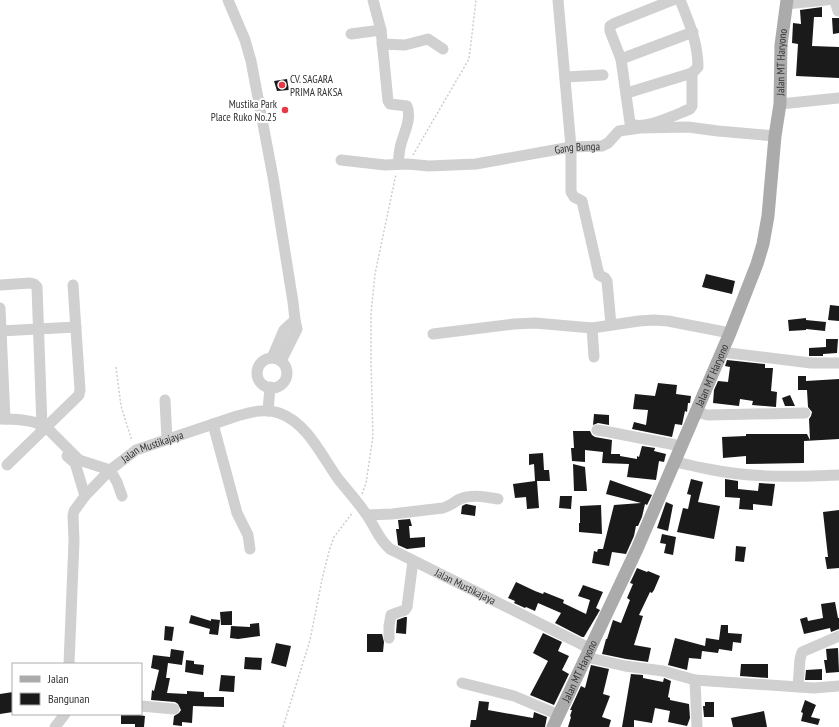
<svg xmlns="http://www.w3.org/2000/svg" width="839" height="727" font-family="'PT Sans Narrow',sans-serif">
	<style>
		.building { fill: #1a1a1a }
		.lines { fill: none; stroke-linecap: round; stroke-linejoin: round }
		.path { stroke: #cdcdcd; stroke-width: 1.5; stroke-dasharray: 2 2; stroke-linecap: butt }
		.minor { stroke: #d0d0d0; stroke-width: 11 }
		.major { stroke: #ababab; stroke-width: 13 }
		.poi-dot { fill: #e63946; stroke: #fff; stroke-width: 1.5 }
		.labels { text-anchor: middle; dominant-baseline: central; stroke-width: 4; stroke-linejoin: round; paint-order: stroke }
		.street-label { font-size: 11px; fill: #333; stroke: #fff }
		.poi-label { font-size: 11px; fill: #333; stroke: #fff; text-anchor: start }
	</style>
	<rect width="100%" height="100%" fill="#fff"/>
	<path class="building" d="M822 7V17H814L812 46 839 47V78L796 76 798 44 792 43 793 23 801 24 800 10Z
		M832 18H839V33L833 34Z
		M287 79 289 90 277 91 274 81Z
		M706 274 735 281 732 294 702 287Z
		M830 305 839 306V321L828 320Z
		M806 318V320L826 322 825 331 806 329V330L789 331 788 320Z
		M826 339H838L837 353 823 354V356H809V348L826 347Z
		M727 360 765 364V368H773L771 391 777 392 776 407 752 405 753 401 740 399 739 406 713 403 714 390 718 381 728 382 730 367 725 366Z
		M798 376H806V381L839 379V439L804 441V463L746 464V456L723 458 722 437 746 436V434H807L810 440 809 419 811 416 812 412 808 407 807 390H798Z
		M658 383 677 385 676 394 691 396 690 403H688L687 412 685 411 682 425 675 424 672 437 632 429 634 422 646 425 648 410 633 409 635 394 655 396Z
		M790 395 795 406H785L782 398Z
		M594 414 609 415V425L598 423 593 425Z
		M573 431H590L592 435 595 437 612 440 611 454H620V456L637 459V456L639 457 642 446 655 448 654 451 666 454 664 462 659 461 656 480 627 477 629 464 602 463 603 452 585 450V462L572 461 571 448H574Z
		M543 453 544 470H549L550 481H537L539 508 527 509 526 497 515 498 513 484 535 481 534 464 529 465V454Z
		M573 464 585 467 587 491H574Z
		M691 479 703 482 698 502 720 506 714 539 677 532 683 508 688 509 691 495 687 494Z
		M725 479 738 481V489L758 491 759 483 775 484 772 506 753 504V510L739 509 740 498 725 497Z
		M610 480 652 495 647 505 645 504 642 517 638 526H636L634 536 626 554 612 552 609 566 592 563 594 551 597 552 598 549H603L614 505 641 503 606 494Z
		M560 496H572L571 509 559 508Z
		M666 502 673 505 668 531 657 528Z
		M466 504 476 506 475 516 461 514 462 506Z
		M601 505 602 534 579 532V523H580V506Z
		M839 510V568L827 569 825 557H828L823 512Z
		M410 519 412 526H409L410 538 425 537V547L407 549 398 545 396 529H399L398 520Z
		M662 534 676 537 673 555 664 553 666 544 660 543Z
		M736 546 746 547 744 562 735 561Z
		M637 568 647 572 648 571 660 576 654 590 652 593 650 592 639 615 643 616 634 645 651 648 648 662 626 659 602 654 606 639H607L613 620 621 623 630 600 627 598 633 584 630 583Z
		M516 582 535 591 543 594 544 592 564 600 563 603 586 614 590 600 578 596 583 585 603 592 596 608 600 610 584 637H582L555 623 561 613 538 603 535 611 526 607 525 608 514 603 515 601 508 598Z
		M835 602 838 618H839V629L831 632 830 628 804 634 800 619 807 617 808 621 823 618 821 604Z
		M232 611V625H221L220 612Z
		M191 615 211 621V619L220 620 218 635 209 634 210 629 189 623Z
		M405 617H407L406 634 396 633 397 620Z
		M259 623 260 636 238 639 230 638 231 626 250 627V624Z
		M721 625H728V633L742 634 741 643 733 642 732 651 719 649 718 653 702 651 701 659 689 658 687 670 668 665 675 638 705 646 706 638 719 640Z
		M165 626 174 627 172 641 164 640Z
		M543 633 562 642 558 651 569 656 562 670 569 674 554 705 530 695 548 661 533 653Z
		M367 634H382L384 642 383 652H367Z
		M276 643 291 646 286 667 271 663Z
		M838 648 839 672 826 673 824 660H827L826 649Z
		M171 649 184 651 182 665 168 663 166 678H170L167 693 187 694V691L204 692V697H224V707L193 706 192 723 182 722V726L173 725 174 716 179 713 181 710 178 704 175 702 151 700 152 690 154 691 159 670 151 668 153 655 170 657Z
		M245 657 262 658 261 670 244 669Z
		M186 660 194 661V664L204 665 203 675 185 672Z
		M741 664H768V678L740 676Z
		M591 665 609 669 603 694 610 696 602 717 611 720 609 727H568L571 717 570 716 572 710H570L581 686 585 688Z
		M822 669V680H805L806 670Z
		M631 674 643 675V678L663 682 664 678 671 681 668 697 670 698V700L689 704 690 718 687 726 668 722 670 711 655 708 652 723 634 720V727H622Z
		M221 675 235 676 234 692 219 691Z
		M13 692V712L0 714V694Z
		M805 700 816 705 811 717 820 719 818 725 801 721 803 713 801 712Z
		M479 701 489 702 488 710 533 718 534 712 547 717 545 727H470L471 720H476Z
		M705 702H714V717H704L703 706H705Z
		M764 711 767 727H733L731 718Z
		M121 714H134L145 716 144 727H135V724H121Z"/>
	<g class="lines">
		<path class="path" d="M413 155 469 59 476 0
			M116 367 121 406 132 441
			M362 494 366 483 373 436 371 365V314L375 274 396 174
			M283 727 310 640 323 575 330 548 334 537 353 512"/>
		<g class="minor">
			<path d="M228 0 245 40 251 61 273 177 293 302 295 320 297 329 281 361"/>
			<path d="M373 0 381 30 388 101 390 104 407 106C412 118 404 133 401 144 399 151 399 157 398 164"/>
			<path d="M558 0 571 147V192L574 197 582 201 599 275 605 278 607 281 611 325"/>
			<path d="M673 0 615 23 610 26V31L621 59 630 123C642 132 677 114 690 109L692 106V73"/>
			<path d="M832 0 835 1 838 11"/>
			<path d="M786 4 826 0"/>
			<path d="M351 34 381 30"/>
			<path d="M382 44 405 45 428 39 443 49"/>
			<path d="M621 59 693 32"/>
			<path d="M565 77 603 75"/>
			<path d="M627 93 692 73 698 67C698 43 689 22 680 0"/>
			<path d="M780 104 839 98"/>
			<path id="s1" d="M341 160 385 165 408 164 429 166 476 164 571 147 602 146 608 143 619 131 640 128 688 127 718 131 775 136"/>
			<path d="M0 285 30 283 34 284 37 287 42 427"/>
			<path d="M0 308 5 419"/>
			<path d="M592 328 594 357"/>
			<path d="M0 331 76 327"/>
			<path d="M433 334 514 324 535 323 592 328 639 321 654 320 668 321 730 333"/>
			<path d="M721 352 811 363H839"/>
			<path d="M272 358 284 330 295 320"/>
			<circle cx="272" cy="373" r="15"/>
			<path d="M165 400 167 439"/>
			<path d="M268 411 270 387"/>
			<path d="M695 412 708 415 805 413"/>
			<path d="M0 419C11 419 26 419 36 423 42 425 45 429 50 431L79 460 110 470 117 482 122 496"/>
			<path d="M213 424 237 513 248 535 250 549"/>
			<path d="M597 430 609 432 681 446"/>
			<path d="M67 456 75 463 85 496"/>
			<path d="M675 462C686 464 697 467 708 469 751 478 796 477 839 475"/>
			<path d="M7 465 79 395 80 390 73 285"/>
			<path d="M367 515 392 514 443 508C450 506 454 502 460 499 472 494 485 497 498 499"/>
			<path d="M389 638V626L391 615 405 610 407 607 413 561"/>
			<path d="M586 657 625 666 663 671 695 680 814 688 839 686"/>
			<path id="s2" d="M69 664 74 541 73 516 74 511 85 496 110 470 136 450 237 416C251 412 266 408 279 413 308 423 322 457 339 480 348 491 358 502 366 514 375 526 378 539 390 549L591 649"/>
			<path d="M695 680 697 727"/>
			<path d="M462 683 514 696 559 715"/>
			<path d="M798 687 800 659 802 652 839 636"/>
			<path d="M141 706 174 709"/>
			<path d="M55 727 65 714"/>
		</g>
		<path class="major" id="s3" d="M553 727 637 549 730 333 757 264 763 244 768 216 775 136 780 104 781 45 787 0"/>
	</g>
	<g class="poi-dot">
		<circle cx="282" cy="85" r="4"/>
		<circle cx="285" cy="110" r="4"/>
	</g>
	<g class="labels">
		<g class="street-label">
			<text stroke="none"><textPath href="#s3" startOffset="710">Jalan MT Haryono</textPath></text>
			<text stroke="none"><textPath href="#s1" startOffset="238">Gang Bunga</textPath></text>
			<text stroke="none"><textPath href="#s3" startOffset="386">Jalan MT Haryono</textPath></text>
			<text stroke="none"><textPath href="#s2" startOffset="257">Jalan Mustikajaya</textPath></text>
			<text stroke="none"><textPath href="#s2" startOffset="652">Jalan Mustikajaya</textPath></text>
			<text stroke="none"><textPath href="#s3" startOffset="62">Jalan MT Haryono</textPath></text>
		</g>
		<g class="poi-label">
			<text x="290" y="79">CV. SAGARA<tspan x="290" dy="13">PRIMA RAKSA</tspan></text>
			<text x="277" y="104" text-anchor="end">Mustika Park<tspan x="277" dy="13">Place Ruko No.25</tspan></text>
		</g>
	</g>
	<rect x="12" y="663" width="130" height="52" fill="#ffffff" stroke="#adadad"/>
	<rect x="20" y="676" width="20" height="6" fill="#ababab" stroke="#adadad"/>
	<text x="48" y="683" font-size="12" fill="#333333">Jalan</text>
	<rect x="20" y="693" width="20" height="12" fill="#1a1a1a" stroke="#adadad"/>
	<text x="48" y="703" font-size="12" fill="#333333">Bangunan</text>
</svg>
